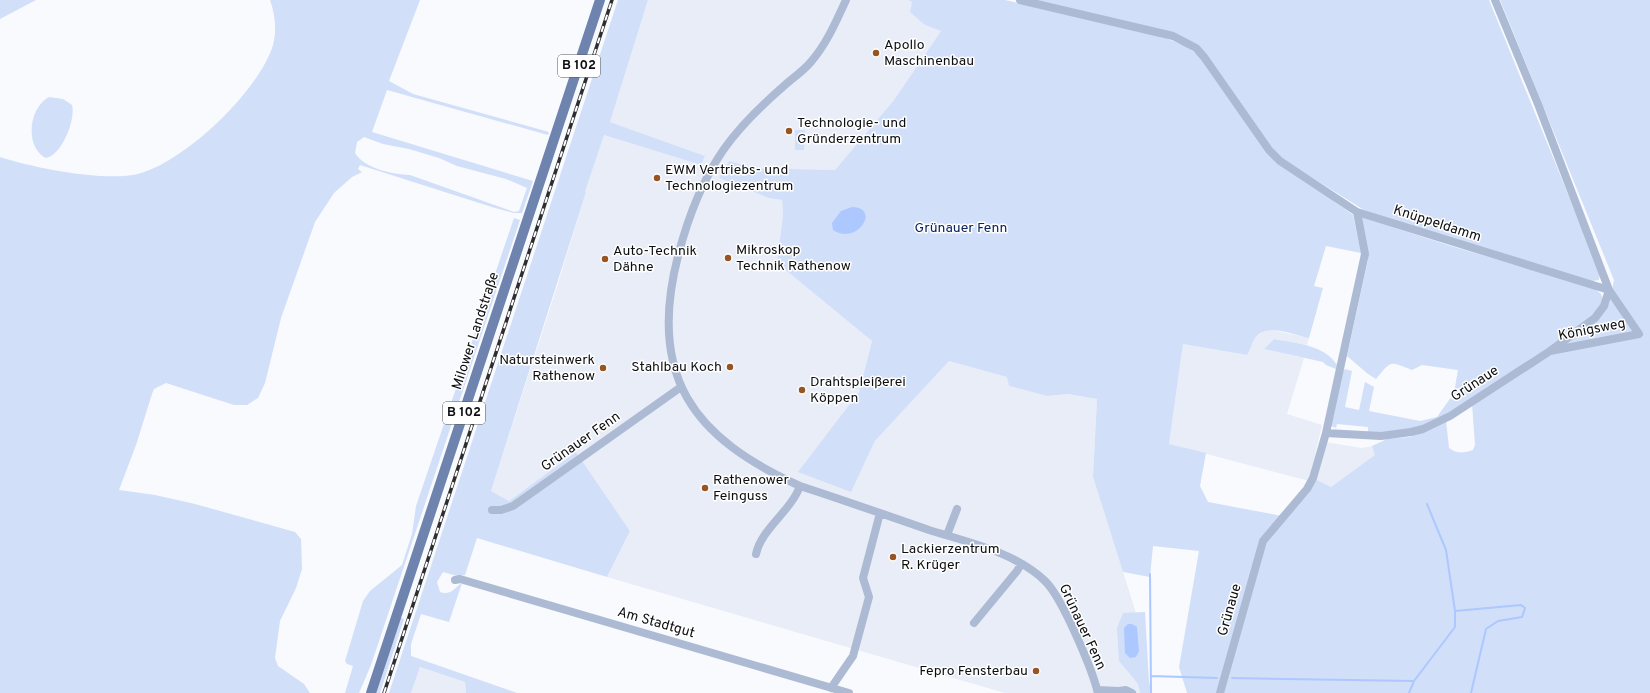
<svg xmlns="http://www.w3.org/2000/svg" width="1650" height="693" font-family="Overpass,sans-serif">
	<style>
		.built { fill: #e8edf8 }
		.green { fill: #d1dff9; fill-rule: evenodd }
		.water { fill: #acc8ff }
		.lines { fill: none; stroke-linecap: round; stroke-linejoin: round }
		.stream { stroke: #acc8ff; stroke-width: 2 }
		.minor { stroke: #adbad3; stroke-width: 8 }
		.major { stroke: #6e84af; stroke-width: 10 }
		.rail-casing { stroke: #2d2e30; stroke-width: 3.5 }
		.rail { stroke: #fff; stroke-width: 2; stroke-dasharray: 6; stroke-linecap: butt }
		.poi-dot { fill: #975524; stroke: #fff; stroke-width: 1.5 }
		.labels { text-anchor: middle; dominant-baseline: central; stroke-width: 3; stroke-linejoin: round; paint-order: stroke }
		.shield { fill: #fff; stroke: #565658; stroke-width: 1 }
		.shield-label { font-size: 13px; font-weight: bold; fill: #0d0e10 }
		.poi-label { font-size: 14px; fill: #0d0e10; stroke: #fff; text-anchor: start }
		.street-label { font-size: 14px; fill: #0d0e10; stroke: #fff }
		.park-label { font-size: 14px; fill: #0a2360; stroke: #fff }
	</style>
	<rect width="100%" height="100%" fill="#f8fafe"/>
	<path class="built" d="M648 0H908L912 2 925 25 941 31 894 100 835 170 754 168 729 161 769 198 782 200 783 214 777 263 872 341 859 392 799 472 862 469 875 441 949 361 1008 377 1009 386 1047 396 1068 394 1097 399 1093 477 1136 613H1123L1119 661 1138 684 1140 693H1005L607 577 630 531 576 452 509 501 491 491 555 293 586 192 584 191 604 135 701 165 705 156 610 122Z
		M1265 330H1272L1309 338 1307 345 1274 339 1264 349 1304 358 1287 414 1322 425 1309 481 1169 444 1183 344 1247 355 1255 337Z
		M1325 442 1362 448 1372 446 1376 455 1331 487 1315 479Z
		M420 667 465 682 466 693H411Z"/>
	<path class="green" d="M0 0H36L0 19Z
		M270 0H420L389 81 413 94 549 132 548 135 387 90 372 132 533 181 522 213H514L495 208 360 165 358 169 362 172 352 177 334 193 315 222 281 318 265 383 258 398 247 405H234L166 383 154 389 152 394 136 445 119 490 155 495 195 504 295 532 301 539 302 569 296 588 280 621 275 658 278 666 304 684 310 693H0V157C33 168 105 182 138 174 185 162 259 91 273 45 277 30 275 14 270 0ZM364 137 383 144 409 149 439 158 457 166 506 179 527 188 519 211 514 212 410 175C392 174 365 169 355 153L357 142Z
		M618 0H648L610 122 705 156 701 165 604 135 585 191 586 192 491 491 509 501 576 452 630 531 607 577 477 538 465 575 457 576 443 572 437 582 440 592C451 596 454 588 462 583L449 622 421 614 411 644V656L517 693H466L465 682 420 667 411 693H389Z
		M908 0H1005L1151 34C1172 40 1189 45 1204 61L1267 153 1353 215 1361 253 1326 246 1314 286 1323 288 1309 338C1294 335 1266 322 1255 338 1252 343 1250 350 1247 355L1183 344 1169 444 1206 453 1200 486 1208 502 1282 516 1262 539 1217 693H1187L1179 667 1199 551 1153 546 1150 577 1123 572 1093 477 1097 399 1068 394 1047 396 1009 386 1007 377 949 361 875 441 851 492 798 472 859 392 872 341 777 263 783 214 782 200 769 198 719 178 729 161 754 168 835 170 894 100 941 31 925 25 910 12 912 2Z
		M1034 0H1489L1600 273 1599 280 1592 281 1455 241 1364 210 1281 158 1275 152 1196 45Z
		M1500 0H1650V693H1223L1265 541 1308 494 1315 479 1331 487 1375 455 1372 446 1387 439 1410 437 1446 421 1449 448C1457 454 1464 453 1473 450L1475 445 1472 404 1609 304 1614 280Z
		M49 97 63 99 72 105C76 119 62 155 46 158 24 147 29 107 49 97Z
		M795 130H805L804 150H795Z
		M1361 217 1451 246 1594 288 1601 294 1603 300 1593 317 1548 349 1435 421 1411 430 1383 433 1368 432V427L1337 424 1336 428 1331 426 1343 371 1345 369 1352 371 1345 407 1359 410 1365 382 1374 387 1369 411 1420 421 1437 417 1454 393 1458 370 1422 365 1412 370C1389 361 1392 360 1376 379L1368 374 1347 356 1368 260Z
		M514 218 520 220 371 665 359 693H345L353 666 347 664 345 661 363 601 370 591 402 565 412 534 416 506Z
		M1274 339C1295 343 1325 345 1337 365L1336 369 1326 365 1323 362 1264 349Z
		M1145 612 1149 682 1152 693H1140L1138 684 1119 661 1117 628 1123 613Z
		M400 617 404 619 380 693H376Z"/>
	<path class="water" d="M852 207C881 207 858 246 833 230L832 223 841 211Z
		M1128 624H1132L1137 627 1139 651 1136 657 1130 658 1125 653 1124 628Z"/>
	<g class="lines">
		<path class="stream" d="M1150 574 1151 693
			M1455 611 1521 605 1525 608 1522 617 1498 621 1486 629 1471 693
			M1151 676 1217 678
			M1232 678 1414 681 1455 627V611L1446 550 1427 504
			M1409 693 1414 681"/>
		<path class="minor" d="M846 0C836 22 826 45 810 63 803 71 793 78 785 85 763 104 741 125 724 149 701 182 688 217 678 256 647 376 693 438 800 486 843 500 886 515 929 530 967 542 1015 552 1045 581 1062 597 1092 669 1098 693
			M1020 0 1173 36 1196 48 1204 57 1269 150 1280 161 1357 212 1609 290
			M1495 0 1538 104 1609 290 1639 334 1550 351
			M1326 433 1381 436 1411 432 1423 429 1450 416 1550 351 1595 318 1604 306 1609 290
			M492 510H501L513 506 681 387
			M947 535 957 509
			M756 554C761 529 791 511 800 486
			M455 580 460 579 849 693
			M974 623 1017 571 1021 564
			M831 688 853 656 869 597 863 578 880 513
			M1097 690 1119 691 1126 690 1132 693
			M1220 693 1263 541 1307 489 1313 478 1326 433 1365 254 1357 212"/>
		<path class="major" d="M371 693 600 0"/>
		<g class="rail-casing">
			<path id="rail" d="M384 693 612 0"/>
		</g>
		<use href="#rail" class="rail"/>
	</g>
	<g class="poi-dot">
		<circle cx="876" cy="53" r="4"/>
		<circle cx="789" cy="131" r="4"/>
		<circle cx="657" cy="178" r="4"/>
		<circle cx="728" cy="258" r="4"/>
		<circle cx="605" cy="259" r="4"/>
		<circle cx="730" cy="367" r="4"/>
		<circle cx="603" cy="368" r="4"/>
		<circle cx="802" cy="390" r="4"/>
		<circle cx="705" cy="488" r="4"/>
		<circle cx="893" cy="557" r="4"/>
		<circle cx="1036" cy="671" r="4"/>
	</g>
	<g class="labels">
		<g class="shield">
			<rect x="558" y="55" width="42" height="22" rx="3"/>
			<rect x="443" y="402" width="42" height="22" rx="3"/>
		</g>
		<g class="shield-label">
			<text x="579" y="66">B 102</text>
			<text x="464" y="413">B 102</text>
		</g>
		<g class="poi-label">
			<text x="884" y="45">Apollo<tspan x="884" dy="16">Maschinenbau</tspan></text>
			<text x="797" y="123">Technologie- und<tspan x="797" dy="16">Gründerzentrum</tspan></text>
			<text x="665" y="170">EWM Vertriebs- und<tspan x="665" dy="16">Technologiezentrum</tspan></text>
			<text x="736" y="250">Mikroskop<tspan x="736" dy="16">Technik Rathenow</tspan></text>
			<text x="613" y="251">Auto-Technik<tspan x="613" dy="16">Dähne</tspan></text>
			<text x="595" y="360" text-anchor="end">Natursteinwerk<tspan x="595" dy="16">Rathenow</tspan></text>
			<text x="722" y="367" text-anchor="end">Stahlbau Koch</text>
			<text x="810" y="382">Drahtspleißerei<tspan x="810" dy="16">Köppen</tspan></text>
			<text x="713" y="480">Rathenower<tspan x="713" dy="16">Feinguss</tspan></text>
			<text x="901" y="549">Lackierzentrum<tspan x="901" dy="16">R. Krüger</tspan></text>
			<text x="1028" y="671" text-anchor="end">Fepro Fensterbau</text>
		</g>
		<g class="street-label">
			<text transform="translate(1437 224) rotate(18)">Knüppeldamm</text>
			<text transform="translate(1592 330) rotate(-11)">Königsweg</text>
			<text transform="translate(476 331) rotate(-72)">Milower Landstraße</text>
			<text transform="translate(1475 384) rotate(-33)">Grünaue</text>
			<text transform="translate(581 442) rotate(-35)">Grünauer Fenn</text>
			<text transform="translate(1230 610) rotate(-74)">Grünaue</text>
			<text transform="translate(656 623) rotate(16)">Am Stadtgut</text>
			<text transform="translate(1082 627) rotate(65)">Grünauer Fenn</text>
		</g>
		<g class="park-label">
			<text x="961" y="228">Grünauer Fenn</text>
		</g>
	</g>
</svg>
